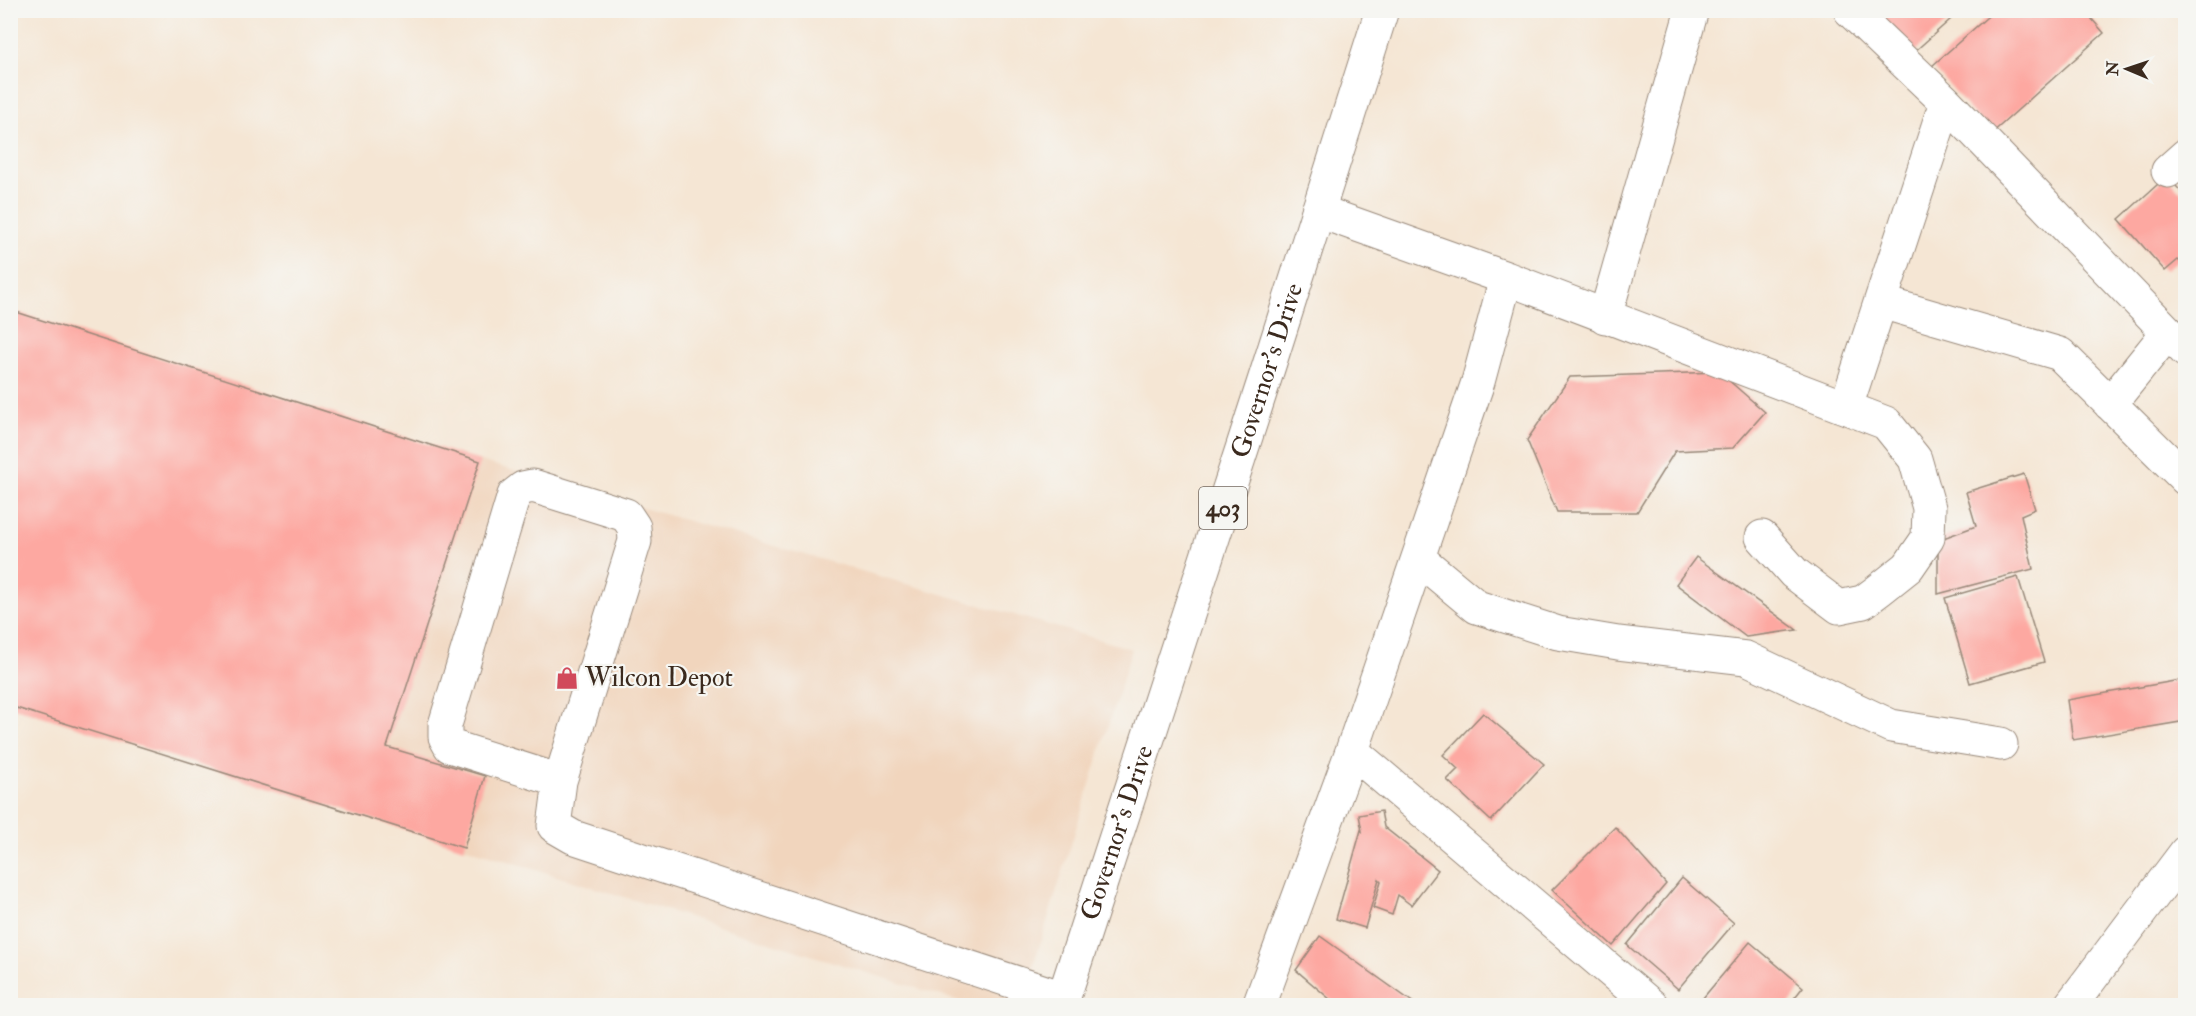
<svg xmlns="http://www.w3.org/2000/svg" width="2196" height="1016" font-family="'IM FELL Double Pica',serif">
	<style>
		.built { fill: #f1d5bd }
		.building { fill: #fda8a1 }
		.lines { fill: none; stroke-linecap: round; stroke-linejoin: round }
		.minor-casing { stroke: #988879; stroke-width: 35 }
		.major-casing { stroke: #988879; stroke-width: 35 }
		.minor { stroke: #fff; stroke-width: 33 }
		.major { stroke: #fff; stroke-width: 33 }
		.labels { text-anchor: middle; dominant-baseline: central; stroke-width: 4.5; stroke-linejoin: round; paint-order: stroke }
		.shield { fill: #f6f6f2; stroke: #73675e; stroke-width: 1.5 }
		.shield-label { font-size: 24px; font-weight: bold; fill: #3b2a1e }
		.street-label { font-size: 26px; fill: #3b2a1e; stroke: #f6f6f2 }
		.poi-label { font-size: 26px; fill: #3b2a1e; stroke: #f6f6f2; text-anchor: start }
	</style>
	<rect width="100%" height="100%" fill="#f6f6f2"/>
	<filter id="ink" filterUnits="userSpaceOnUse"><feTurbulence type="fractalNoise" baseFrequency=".0167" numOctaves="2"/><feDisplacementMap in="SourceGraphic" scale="12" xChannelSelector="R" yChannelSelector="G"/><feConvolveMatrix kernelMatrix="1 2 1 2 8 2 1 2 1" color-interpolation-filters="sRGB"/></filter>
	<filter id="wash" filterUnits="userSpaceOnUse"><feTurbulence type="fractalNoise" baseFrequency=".008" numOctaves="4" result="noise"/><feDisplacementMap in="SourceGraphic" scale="24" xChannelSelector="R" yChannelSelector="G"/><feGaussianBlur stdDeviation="1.35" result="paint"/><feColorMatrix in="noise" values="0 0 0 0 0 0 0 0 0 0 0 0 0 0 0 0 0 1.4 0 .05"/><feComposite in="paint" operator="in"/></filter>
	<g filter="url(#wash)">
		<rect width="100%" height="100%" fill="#f5e6d4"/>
		<path class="built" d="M11 310 480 461 1132 649 1021 1005H971L11 706Z"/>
		<g id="blocks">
			<path class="building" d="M1875 10H1961L1913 53Z
				M1995 10H2084L2104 33 1991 134 1932 66Z
				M2167 176 2186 197V267L2178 260 2165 271 2119 219Z
				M10 310 480 461 387 747 485 776 464 848 10 706Z
				M1719 372 1765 412 1733 448 1675 451 1637 512H1557L1527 440 1570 377Z
				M2024 474 2035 509 2021 515 2033 569 1938 594V540L1976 526 1966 492Z
				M1696 557 1797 630 1746 637 1676 584Z
				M2018 577 2044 662 1970 683 1945 598Z
				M2186 679V721L2073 740 2067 700Z
				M1483 713 1544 764 1491 821 1447 780 1458 769 1443 755Z
				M1381 811 1384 827 1438 870 1411 905 1398 895 1392 915 1373 908 1381 881 1379 879 1365 928 1336 919 1361 830 1362 831 1359 815Z
				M1615 827 1666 884 1613 946 1552 890Z
				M1682 878 1734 923 1678 989 1627 945Z
				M1320 936 1418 1006H1338L1296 970Z
				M1750 942 1803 987 1788 1006H1712L1703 998Z"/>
		</g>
	</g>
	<g filter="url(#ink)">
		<use href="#blocks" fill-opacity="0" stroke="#988879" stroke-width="1.5"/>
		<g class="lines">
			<g class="minor-casing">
				<path id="minor" d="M1850 10 1946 102
					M2168 171 2186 155
					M1318 211 1506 278 1886 423 1915 459 1929 508 1928 538 1908 567 1879 590 1863 602 1839 607 1794 573 1762 537
					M1881 302 2060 354 2186 479
					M1605 317 1692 10
					M2110 404 2168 332
					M1846 407 1946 102 2186 351
					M1418 558 1477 607 1558 633 1618 643 1746 658 1891 726 2001 744
					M1352 751 1652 1006
					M560 781 450 746 445 737V725L514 495 523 488 533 486 626 515 634 527 635 541 560 781 554 826 573 837 1063 998
					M1259 1006 1352 751 1478 382 1506 278
					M2070 1006 2186 852"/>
			</g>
			<g class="major-casing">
				<g id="major">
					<path id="s1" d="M1061 1006 1265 378 1382 10"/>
				</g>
			</g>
			<use href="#minor" class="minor"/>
			<use href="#major" class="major"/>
		</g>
	</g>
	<defs>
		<g id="shop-bare" transform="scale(1.8)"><path d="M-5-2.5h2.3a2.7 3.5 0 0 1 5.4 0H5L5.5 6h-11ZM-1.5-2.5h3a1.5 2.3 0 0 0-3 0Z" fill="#d1495b" stroke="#f6f6f2" stroke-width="2.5" paint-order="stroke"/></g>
	</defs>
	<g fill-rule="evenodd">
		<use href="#shop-bare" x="567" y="678"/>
	</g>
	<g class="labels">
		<rect class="shield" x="1199" y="487" width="48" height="42" rx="4.5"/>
		<g class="shield-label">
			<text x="1223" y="508">403</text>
		</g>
		<g class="street-label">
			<text stroke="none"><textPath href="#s1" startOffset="668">Governor's Drive</textPath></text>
			<text stroke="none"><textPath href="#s1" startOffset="182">Governor's Drive</textPath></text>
		</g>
		<g class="poi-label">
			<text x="585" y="678">Wilcon Depot</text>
		</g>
	</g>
	<rect width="2196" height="1016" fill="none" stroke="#f6f6f2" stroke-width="36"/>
	<g transform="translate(2127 69) rotate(272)" stroke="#f6f6f2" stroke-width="4.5" paint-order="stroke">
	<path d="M0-4.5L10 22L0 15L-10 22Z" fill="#3b2a1e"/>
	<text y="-9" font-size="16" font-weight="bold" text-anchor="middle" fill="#3b2a1e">N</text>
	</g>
</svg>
